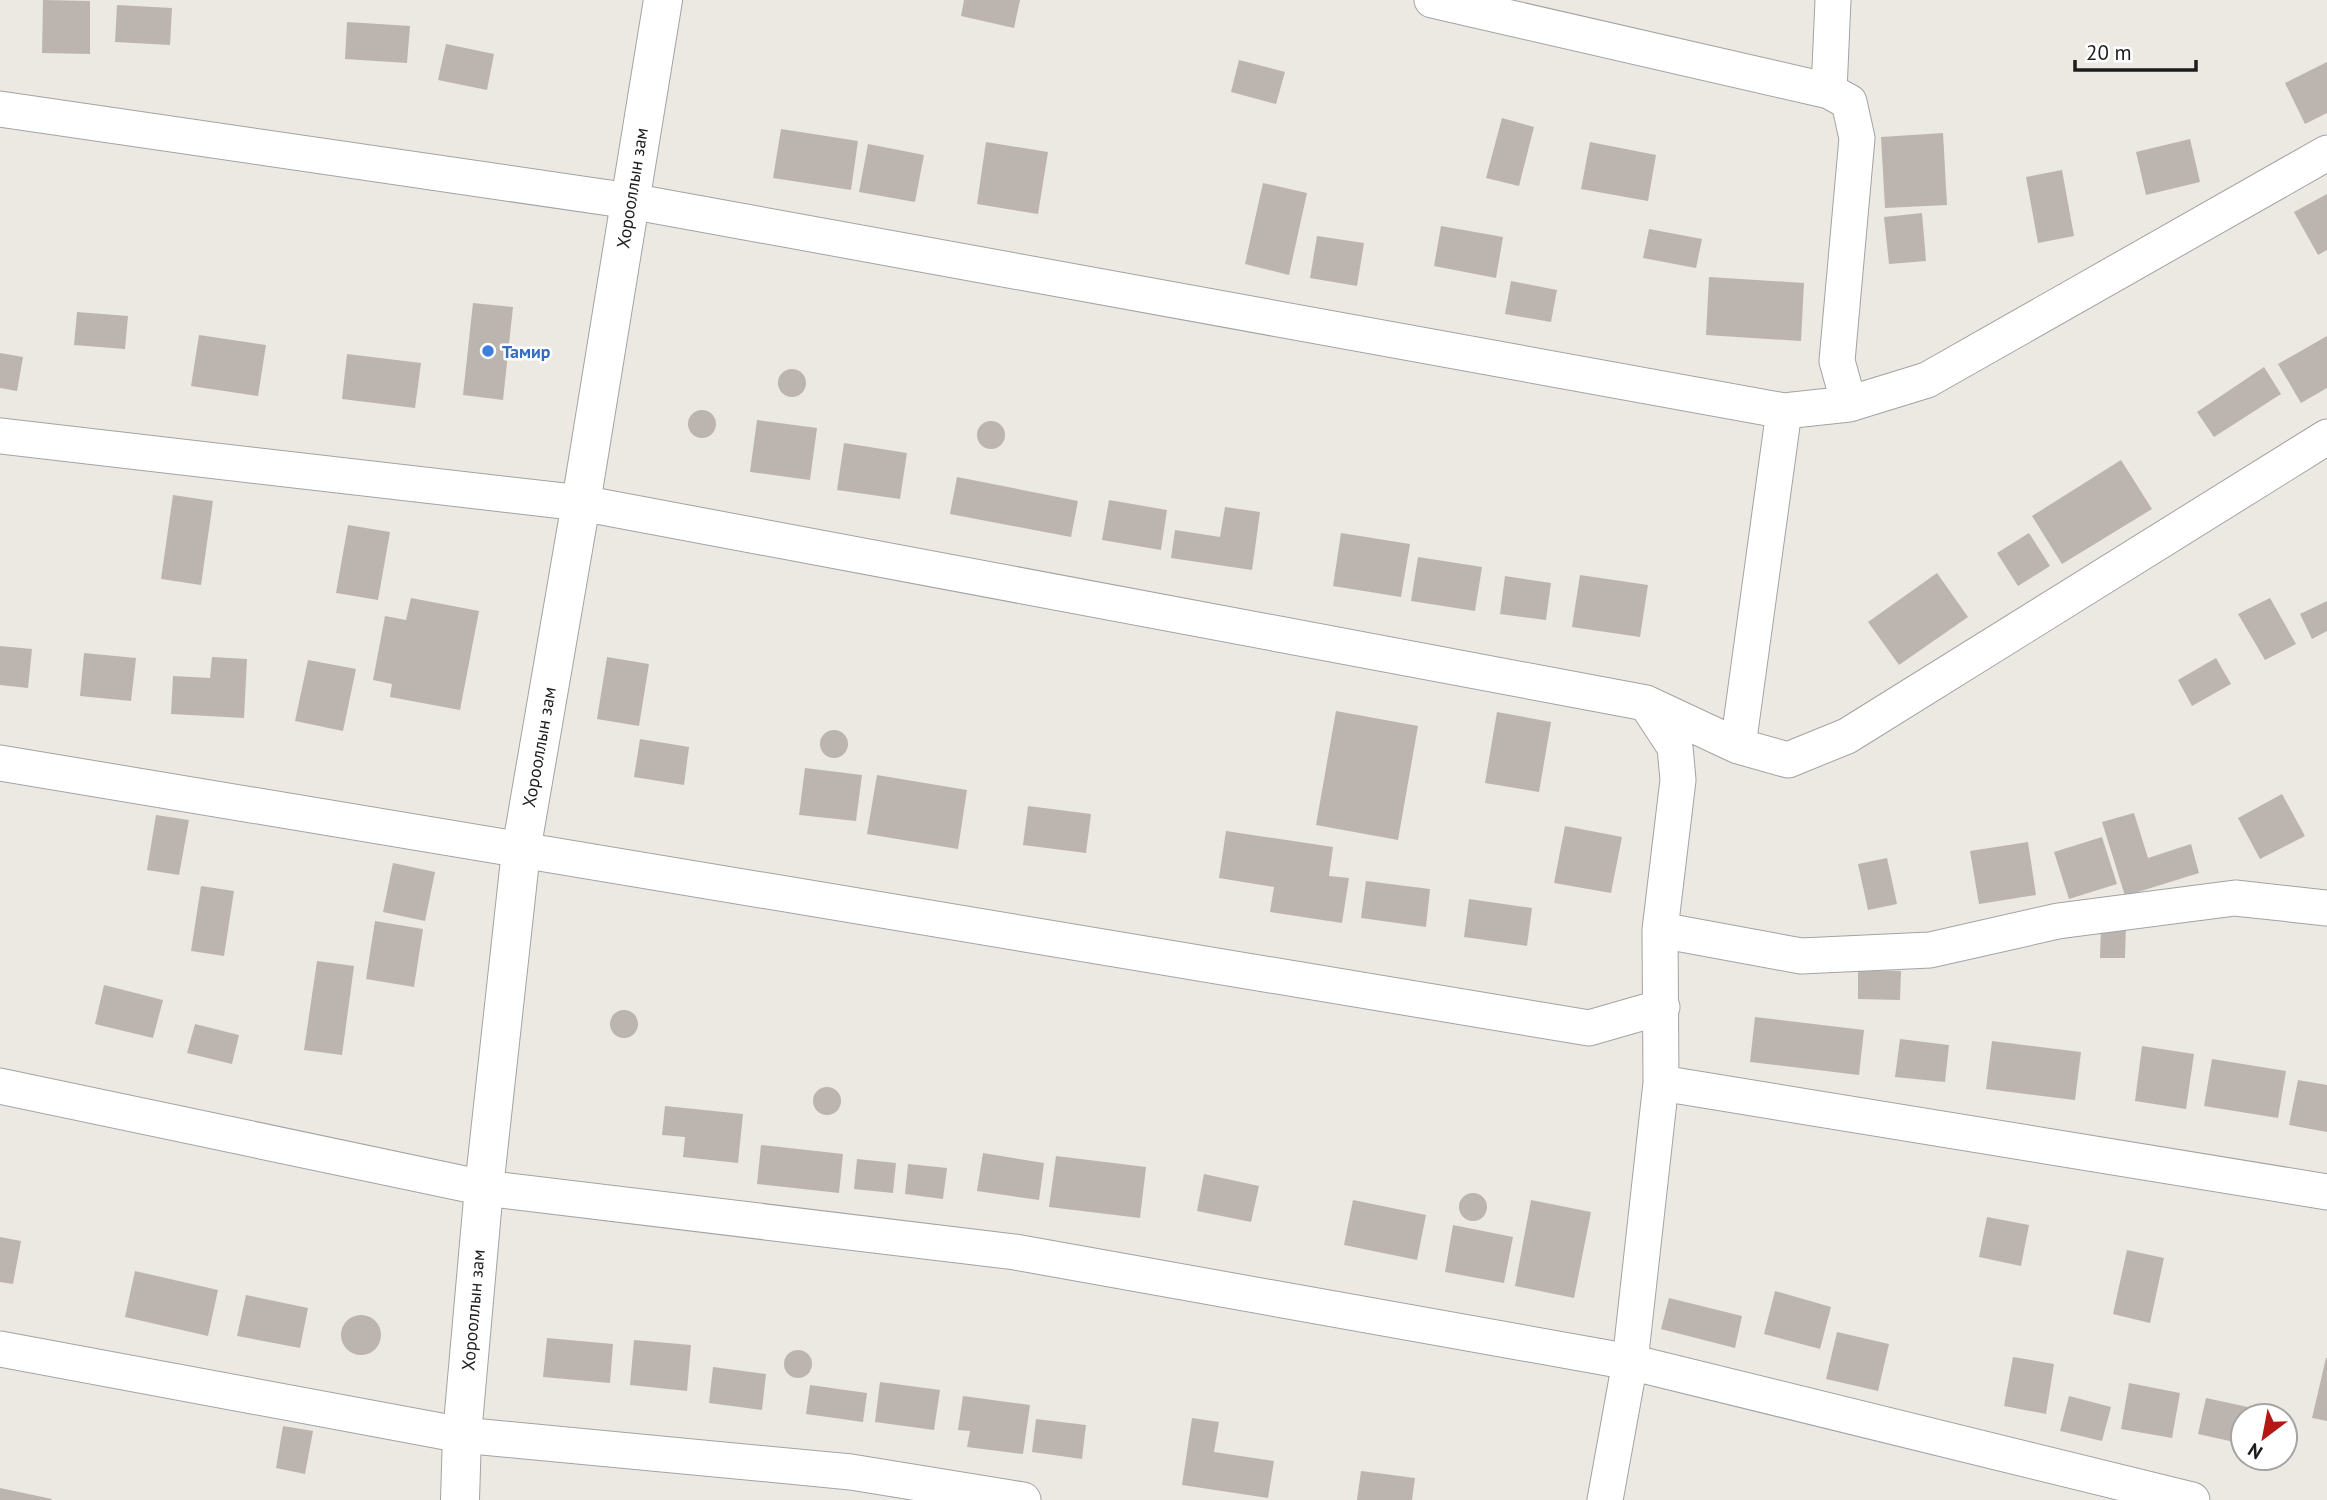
<svg xmlns="http://www.w3.org/2000/svg" width="2327" height="1500" font-family="'PT Sans',sans-serif">
	<style>
		.building { fill: #bcb5af }
		.lines { fill: none; stroke-linecap: round; stroke-linejoin: round }
		.minor-casing { stroke: #a3a3a3; stroke-width: 37 }
		.tertiary-casing { stroke: #a3a3a3; stroke-width: 40 }
		.minor { stroke: #fff; stroke-width: 35 }
		.tertiary { stroke: #fff; stroke-width: 38 }
		.shop-dot { fill: #3f7fe0; stroke: #fff; stroke-width: 2.5 }
		.labels { text-anchor: middle; dominant-baseline: central; stroke-width: 5; stroke-linejoin: round; paint-order: stroke }
		.street-label { font-size: 18px; fill: #1c1c1c; stroke: #fff }
		.shop-label { font-size: 18px; font-weight: bold; fill: #366cbe; stroke: #fff; text-anchor: start }
	</style>
	<rect width="100%" height="100%" fill="#ece9e2"/>
	<path class="building" d="M43 0 90 1V54L42 53Z
		M964 0H1020L1014 28 961 16Z
		M117 5 172 8 170 45 115 42Z
		M347 22 410 26 407 63 345 59Z
		M446 44 494 54 487 90 438 80Z
		M1239 60 1285 72 1276 104 1231 92Z
		M2327 62V113L2305 124 2285 83Z
		M1502 118 1534 127 1519 186 1486 178Z
		M781 129 858 141 851 190 773 178Z
		M1943 133 1947 205 1885 208 1881 137Z
		M2190 139 2200 182 2146 195 2136 152Z
		M986 142 1048 152 1038 214 977 204Z
		M1590 142 1656 155 1648 201 1581 189Z
		M868 144 924 155 915 202 859 192Z
		M2062 170 2074 236 2038 243 2026 177Z
		M1263 183 1307 193 1289 275 1245 264Z
		M2327 194V250L2318 255 2294 212Z
		M1922 213 1926 261 1889 264 1884 217Z
		M1441 226 1503 237 1496 278 1434 266Z
		M1649 229 1702 239 1696 268 1643 258Z
		M1317 236 1364 243 1357 286 1310 278Z
		M1709 277 1804 283 1801 341 1706 335Z
		M1511 281 1557 290 1551 322 1505 314Z
		M473 303 513 307 503 400 463 395Z
		M77 312 128 316 125 349 74 345Z
		M199 335 266 345 258 396 191 386Z
		M2327 336V388L2301 403 2278 364Z
		M0 353 23 357 17 391 0 388Z
		M347 354 421 363 415 408 342 399Z
		M2264 367 2281 394 2214 437 2197 412Z
		M778 383a14 14 0 1 1 28 0a14 14 0 1 1-28 0Z
		M688 424a14 14 0 1 1 28 0a14 14 0 1 1-28 0Z
		M757 420 817 428 810 480 750 472Z
		M977 435a14 14 0 1 1 28 0a14 14 0 1 1-28 0Z
		M844 443 907 453 900 499 837 490Z
		M2121 460 2152 509 2062 564 2032 516Z
		M957 477 1078 501 1071 537 950 514Z
		M173 495 213 501 201 585 161 579Z
		M1109 500 1167 510 1161 550 1102 540Z
		M1225 507 1260 512 1252 570 1171 558 1175 530 1220 537Z
		M348 525 390 532 378 600 336 593Z
		M1341 533 1410 544 1401 597 1333 586Z
		M2029 533 2050 566 2018 586 1997 553Z
		M1418 557 1482 567 1475 611 1411 601Z
		M1937 573 1968 617 1899 665 1868 622Z
		M1580 575 1648 585 1640 637 1572 627Z
		M1505 576 1551 583 1546 620 1500 614Z
		M411 598 479 611 460 710 390 697 392 684 373 680 385 616 406 620Z
		M2270 598 2296 644 2265 660 2238 614Z
		M2327 601V631L2312 639 2300 614Z
		M0 646 32 649 28 688 0 685Z
		M84 653 136 658 131 701 80 696Z
		M212 657 247 659 244 718 171 714 173 676 210 678Z
		M607 657 649 664 639 726 597 719Z
		M2216 658 2231 684 2192 706 2178 680Z
		M308 660 356 669 343 731 295 721Z
		M1336 711 1418 726 1398 840 1316 825Z
		M1497 712 1551 722 1539 792 1485 783Z
		M820 744a14 14 0 1 1 28 0a14 14 0 1 1-28 0Z
		M640 739 689 747 684 785 634 777Z
		M805 768 862 775 856 821 799 815Z
		M877 775 967 790 958 849 867 834Z
		M2282 794 2305 836 2260 859 2238 818Z
		M1028 806 1091 814 1086 853 1023 845Z
		M2134 813 2148 858 2191 844 2199 873 2125 896 2102 822Z
		M156 815 189 820 179 875 147 870Z
		M1565 826 1622 837 1611 893 1554 883Z
		M1226 831 1333 847 1329 876 1349 878 1342 923 1270 912 1274 887 1219 878Z
		M2102 837 2117 884 2069 899 2054 852Z
		M2028 842 2036 895 1979 904 1970 851Z
		M1887 858 1897 904 1868 910 1858 864Z
		M393 863 435 872 425 921 383 912Z
		M1366 881 1430 889 1426 927 1361 918Z
		M201 886 234 891 224 956 191 951Z
		M1469 899 1532 908 1527 946 1464 937Z
		M375 921 423 929 414 987 366 979Z
		M2101 924H2126L2125 958H2100Z
		M317 961 354 966 342 1055 304 1050Z
		M1858 970 1901 971 1900 1000 1858 999Z
		M104 985 163 1000 153 1038 95 1024Z
		M610 1024a14 14 0 1 1 28 0a14 14 0 1 1-28 0Z
		M1755 1017 1864 1030 1859 1075 1750 1062Z
		M195 1024 239 1035 232 1064 187 1053Z
		M1900 1039 1949 1045 1945 1082 1895 1077Z
		M1992 1041 2081 1052 2075 1100 1986 1089Z
		M2142 1046 2194 1054 2186 1109 2135 1101Z
		M2212 1059 2286 1071 2278 1118 2204 1106Z
		M2298 1080 2327 1085V1132L2289 1125Z
		M813 1101a14 14 0 1 1 28 0a14 14 0 1 1-28 0Z
		M665 1106 743 1114 738 1163 683 1157 685 1137 662 1135Z
		M761 1145 843 1154 839 1193 757 1184Z
		M983 1153 1044 1163 1039 1200 977 1191Z
		M1056 1156 1146 1167 1140 1218 1049 1207Z
		M857 1159 896 1163 893 1193 854 1189Z
		M908 1164 947 1168 943 1199 905 1194Z
		M1204 1174 1259 1186 1251 1222 1197 1211Z
		M1459 1207a14 14 0 1 1 28 0a14 14 0 1 1-28 0Z
		M1353 1200 1426 1215 1417 1260 1344 1245Z
		M1531 1200 1591 1212 1574 1298 1515 1286Z
		M1987 1217 2029 1225 2021 1266 1979 1257Z
		M1453 1225 1513 1237 1504 1283 1445 1272Z
		M0 1237 21 1241 13 1284 0 1282Z
		M2127 1250 2164 1258 2150 1323 2113 1314Z
		M135 1271 218 1290 208 1336 125 1317Z
		M1775 1291 1831 1307 1820 1349 1764 1334Z
		M246 1295 308 1308 300 1348 237 1336Z
		M1669 1298 1742 1316 1735 1348 1661 1329Z
		M341 1335a20 20 0 1 1 40 0a20 20 0 1 1-40 0Z
		M1837 1332 1889 1344 1878 1391 1826 1379Z
		M547 1338 613 1344 610 1383 543 1377Z
		M634 1340 691 1345 687 1391 630 1385Z
		M784 1364a14 14 0 1 1 28 0a14 14 0 1 1-28 0Z
		M2013 1357 2054 1364 2046 1414 2004 1406Z
		M2326 1358H2327V1421L2312 1418Z
		M713 1367 766 1374 762 1410 709 1403Z
		M880 1382 940 1390 934 1430 875 1422Z
		M2129 1383 2180 1393 2172 1438 2121 1429Z
		M810 1385 867 1393 863 1422 806 1414Z
		M963 1396 1030 1405 1023 1454 967 1447 970 1431 958 1430Z
		M2069 1396 2111 1407 2102 1441 2060 1431Z
		M2206 1398 2271 1412 2270 1416H2243V1444L2198 1434Z
		M1192 1418 1219 1422 1214 1452 1274 1461 1268 1498 1182 1485Z
		M1036 1419 1086 1425 1082 1459 1032 1452Z
		M283 1426 313 1431 305 1474 276 1468Z
		M1361 1471 1415 1478 1412 1500H1357Z
		M0 1488 52 1499 51 1500H0Z"/>
	<g class="lines">
		<g class="minor-casing">
			<path id="minor" d="M1432 0 1829 91
				M1833 0 1829 91 1849 102 1857 138 1837 361 1849 404
				M0 109 630 201 1784 411 1849 404 1927 380 2327 153
				M0 436 581 503 1646 703 1738 746 1788 760 1847 736 2327 437
				M1738 746 1784 411
				M0 763 1589 1028 1662 1007
				M1660 930 1801 956 1930 950 2058 921 2235 898 2327 908
				M1661 1083 2327 1192
				M0 1086 484 1188 1015 1252 1630 1362 2192 1500
				M0 1349 462 1435 851 1472 1023 1500
				M1605 1500 1630 1362 1661 1083 1660 930 1678 780 1675 747 1646 703"/>
		</g>
		<g class="tertiary-casing">
			<path id="tertiary" d="M460 1500 462 1435 484 1188 521 851 581 503 663 0"/>
		</g>
		<use href="#minor" class="minor"/>
		<use href="#tertiary" class="tertiary"/>
	</g>
	<circle class="shop-dot" cx="488" cy="351" r="7"/>
	<g class="labels">
		<g class="street-label">
			<text transform="translate(632 188) rotate(-81)">Хорооллын зам</text>
			<text transform="translate(539 747) rotate(-80)">Хорооллын зам</text>
			<text transform="translate(473 1310) rotate(-85)">Хорооллын зам</text>
		</g>
		<g class="shop-label">
			<text x="502" y="351">Тамир</text>
		</g>
	</g>
	<g transform="translate(2264 1437) rotate(212)"><circle r="33" fill="#ffffff" stroke="#a4a4a4" stroke-width="2"/>
	<path d="M0-5L12 26L0 18L-12 26Z" fill="#b51812"/>
	<text y="-10" font-size="19" font-weight="bold" text-anchor="middle" fill="#1c1c1c">N</text>
	</g>
	<path d="M2075 60v10h121v-10" fill="none" stroke="#1c1c1c" stroke-width="3.5"/>
	<text x="2086" y="60" font-size="21" fill="#1c1c1c" stroke="#ffffff" stroke-width="5" paint-order="stroke">20 m</text>
</svg>
